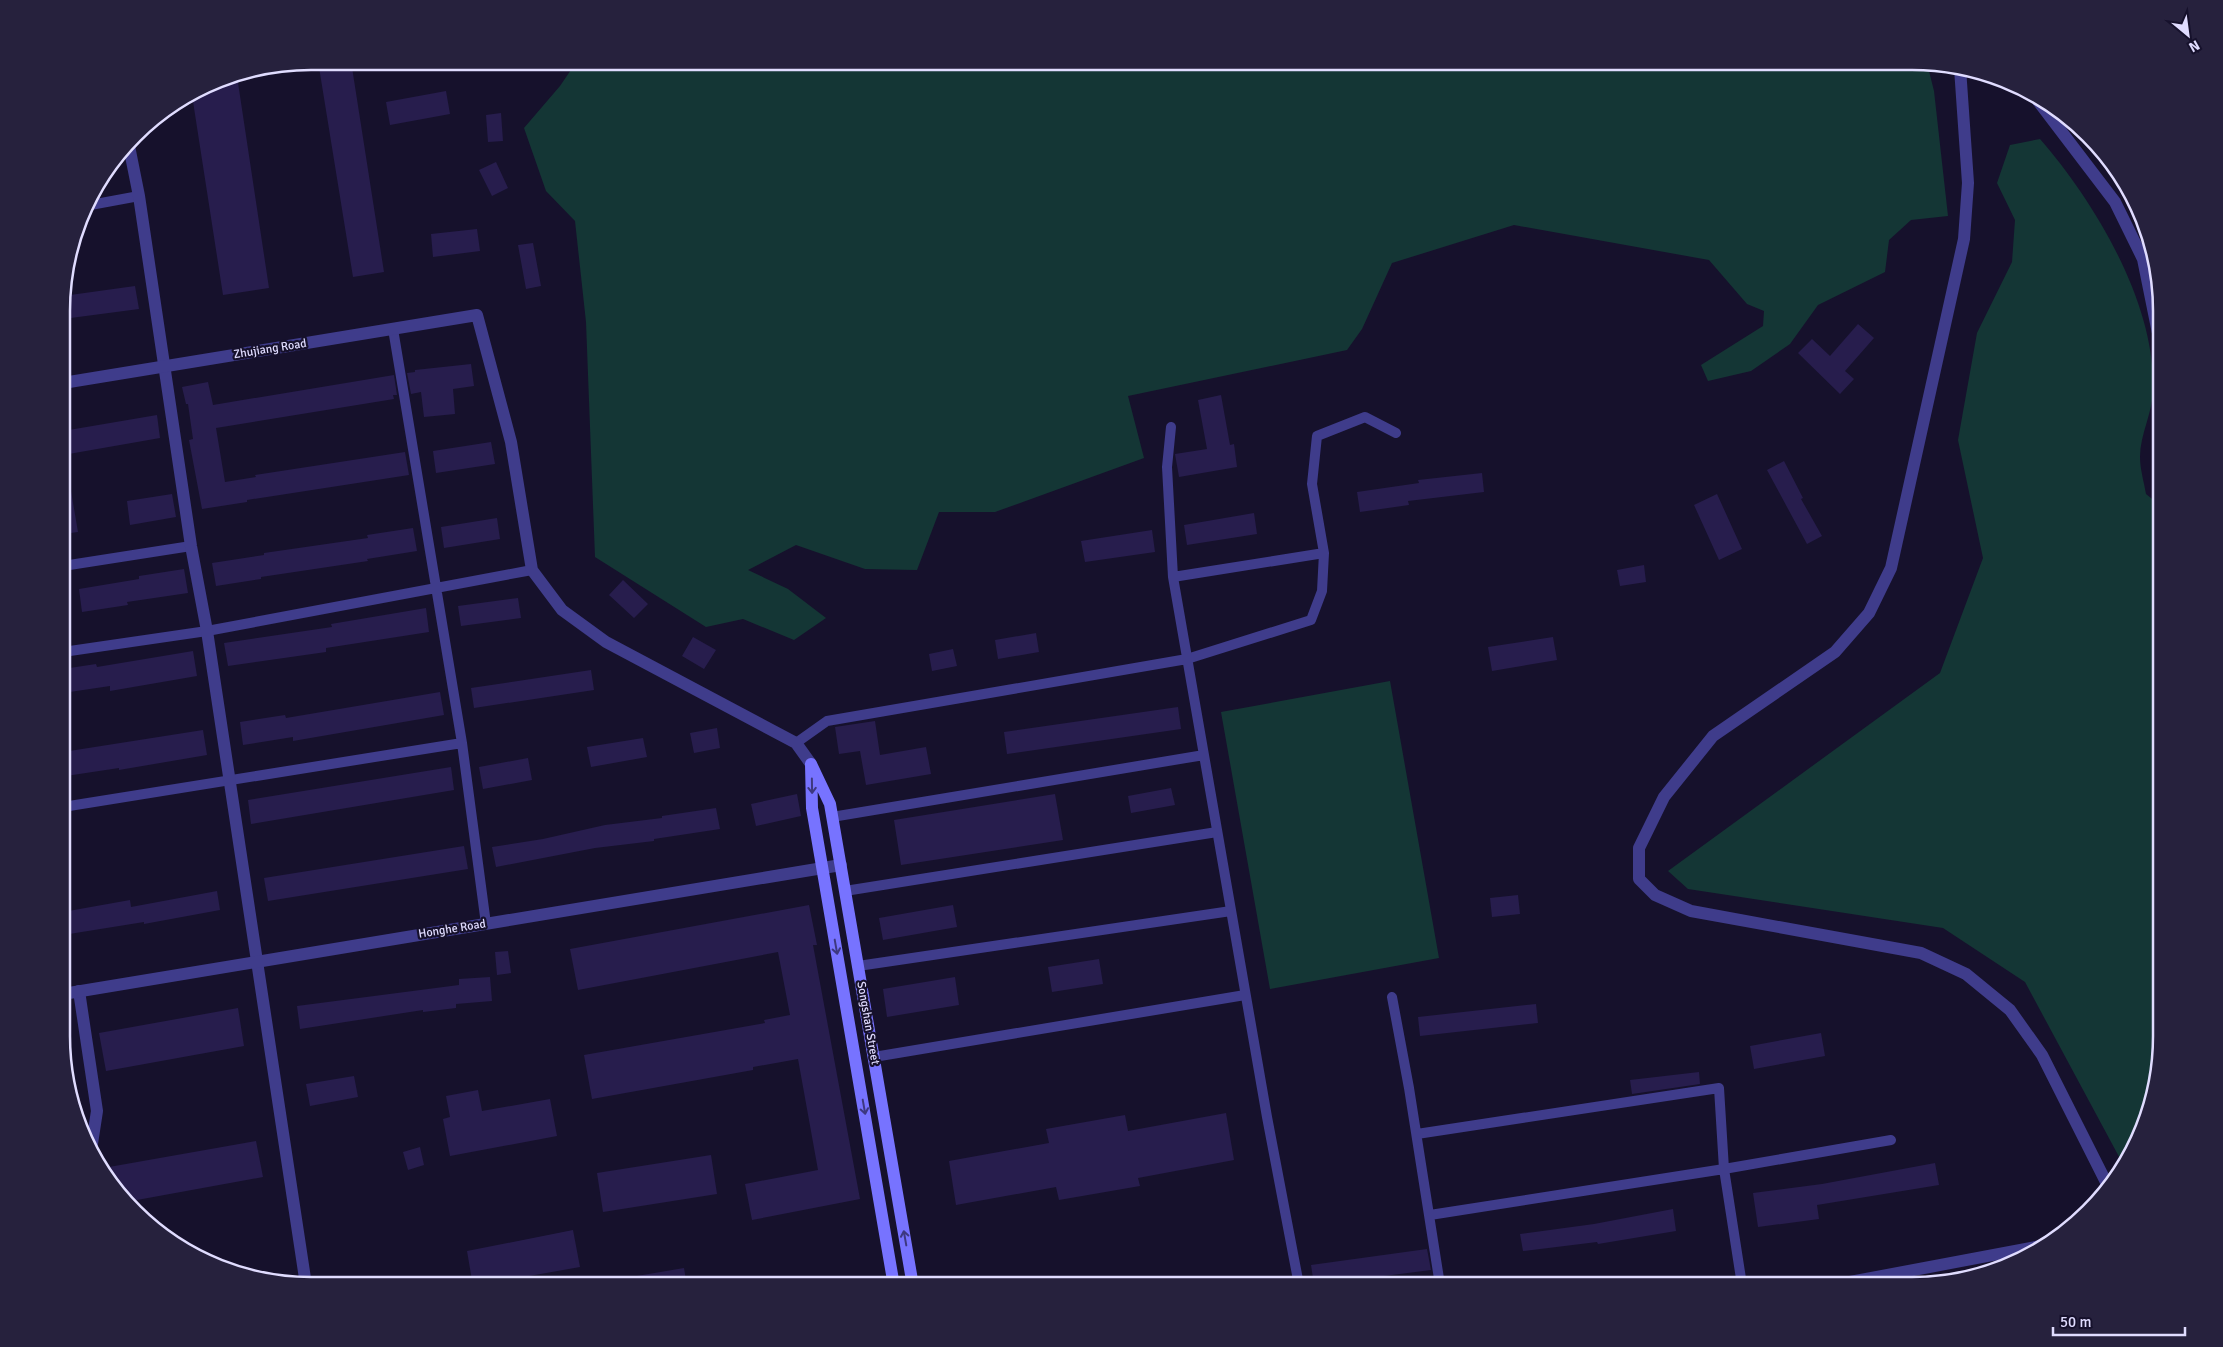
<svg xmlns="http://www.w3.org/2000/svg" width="2223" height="1347" font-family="Signika,sans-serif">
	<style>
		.green { fill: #143635 }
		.building { fill: #271d4d }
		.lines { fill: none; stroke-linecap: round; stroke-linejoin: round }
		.service { stroke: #3f3c8b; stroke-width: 10 }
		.minor { stroke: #3f3c8b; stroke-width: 12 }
		.tertiary { stroke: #3f3c8b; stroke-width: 12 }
		.secondary { stroke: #7773ff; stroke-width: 12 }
		.oneway { stroke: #3d3880 }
		.labels { text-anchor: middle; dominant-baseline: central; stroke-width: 4.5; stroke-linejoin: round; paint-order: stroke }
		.street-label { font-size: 12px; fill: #e0dcff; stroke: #16112c }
		.rim { fill: none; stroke: #e0dcff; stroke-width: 2.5 }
	</style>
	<rect width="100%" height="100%" fill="#16112c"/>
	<path class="green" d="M577 61H1912L1927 63 1934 91 1948 216 1911 220 1889 240 1885 272 1818 305 1790 344 1751 371 1708 381 1701 365 1763 326 1764 311 1747 304 1709 260 1514 225 1392 263 1362 329 1347 350 1128 396 1144 458 995 512H939L917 570 865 569 796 545 748 570 788 589 826 618 794 640 743 619 706 627 595 557 586 322 575 221 546 191 524 128 560 86Z
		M2040 139C2095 202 2156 304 2153 390 2153 412 2140 434 2140 457 2140 469 2144 482 2146 494L2161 506V1052L2149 1116 2124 1166 2025 982 1943 928 1688 889 1668 871 1940 673 1983 558 1958 440 1977 333 2012 262 2015 220 1997 183 2010 145Z
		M1390 681 1439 958 1270 989 1221 712Z"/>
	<path class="building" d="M318 61H351L384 272 353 277Z
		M237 76 269 288 223 295 192 95 216 80Z
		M446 91 450 114 390 125 386 102Z
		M501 113 503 141 488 142 486 115Z
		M496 162 508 188 492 196 479 170Z
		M477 229 480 251 433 257 431 234Z
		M533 243 541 286 526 289 518 245Z
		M135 286 139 309 63 319V296Z
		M1858 324 1874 338 1845 371 1854 379 1840 394 1798 353 1812 339 1830 356Z
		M471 364 474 386 453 389 455 414 424 417 421 392 411 394 407 373 415 372V370Z
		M394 375 397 395H393L394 399 216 428 225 482 256 477 255 475 405 452 409 475 247 500V502L202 509 189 440 193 439 188 404H186L182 387 208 382 213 405Z
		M1221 395 1230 445 1234 444 1237 467 1179 477 1175 454 1207 449 1198 400Z
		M157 415 160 438 63 455V431Z
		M491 442 495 464 436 473 433 451Z
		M1784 461 1803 498 1801 499 1822 536 1807 544 1767 470Z
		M1482 473 1484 492 1408 501 1409 505 1360 512 1357 492 1419 483 1418 480Z
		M71 491 78 532 63 534V492Z
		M172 494 176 517 130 525 127 501Z
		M1717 494 1742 549 1719 560 1694 505Z
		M1254 513 1257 534 1187 545 1184 525Z
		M497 518 500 539 444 548 441 527Z
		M413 528 417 551 367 559 368 561 261 577V579L216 586 212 563 264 555V553L368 538 367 535Z
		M1152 530 1155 552 1085 562 1081 541Z
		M1644 565 1646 582 1620 586 1617 570Z
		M184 569 188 593 127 602 128 605 82 612 79 589 139 579V576Z
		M623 580 648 604 634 618 609 595Z
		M518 598 521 618 461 626 458 606Z
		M426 608 429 632 326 648V652L228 666 224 643 332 627 331 624Z
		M1036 633 1039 652 998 659 995 640Z
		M693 637 716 650 704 669 682 656Z
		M1553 637 1557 660 1492 671 1488 647Z
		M953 649 957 666 932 671 929 654Z
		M193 651 197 676 110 691V686L63 693V669L96 664 97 667Z
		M591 670 594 690 474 708 471 688Z
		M440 692 444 715 293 741V737L243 745 240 722 285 715 286 718Z
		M1178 707 1181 729 1007 754 1004 732Z
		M875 721 880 755 926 747 931 774 866 785 860 751 839 754 835 727Z
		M717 728 720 748 694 753 690 733Z
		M203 730 207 755 119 770V768L66 776 63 752Z
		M643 738 647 757 591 767 587 747Z
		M528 758 532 780 483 789 479 767Z
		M451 767 454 790 251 824 248 800Z
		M1171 788 1175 805 1131 813 1128 796Z
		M797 794 801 816 756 826 751 804Z
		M1055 794 1063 840 901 865 894 820Z
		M716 808 720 829 654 839V841L595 848 496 867 492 847 543 839 605 825 662 818V816Z
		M464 846 468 869 268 901 264 878Z
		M217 891 220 910 144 924V922L63 935V912L130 900 131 907Z
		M1518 895 1520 914 1492 917 1490 898Z
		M809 905 817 945H813L860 1199 752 1220 745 1184 818 1170 798 1059 753 1067V1070L592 1099 584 1055 765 1023 764 1020 790 1015 778 952 578 990 570 949Z
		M953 905 957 927 883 940 879 918Z
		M508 951 511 973 497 975 495 952Z
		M1099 959 1103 984 1052 992 1048 967Z
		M490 977 492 1001 456 1004V1008L423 1012V1010L300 1029 297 1006 459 985V979Z
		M955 977 959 1005 887 1017 883 989Z
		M1536 1004 1538 1023 1420 1036 1418 1017Z
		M238 1008 244 1046 106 1071 99 1033Z
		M1821 1033 1825 1056 1754 1069 1750 1046Z
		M1699 1072 1700 1084 1632 1094 1630 1080Z
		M354 1076 358 1097 310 1106 306 1084Z
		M478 1090 482 1111 550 1099 557 1136 450 1156 443 1119 450 1117 446 1096Z
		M1226 1113 1234 1160 1138 1178 1140 1186 1059 1200 1056 1187 956 1205 949 1161 1049 1143 1046 1129 1125 1115 1128 1131Z
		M256 1141 263 1177 126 1202 113 1186 109 1167Z
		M420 1147 424 1165 408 1170 403 1152Z
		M711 1155 717 1194 603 1212 597 1173Z
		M1935 1163 1939 1185 1817 1205 1819 1219 1758 1227 1753 1193 1822 1184Z
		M1673 1209 1676 1231 1598 1244 1597 1242 1523 1251 1520 1234 1594 1224Z
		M573 1230 580 1267 473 1286 467 1251Z
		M1427 1249 1431 1270 1314 1285 1311 1265Z
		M684 1268 687 1286H626L625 1278Z"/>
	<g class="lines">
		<path class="service" d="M85 206 139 196
			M393 329 462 743 486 924
			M1171 427 1167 467 1173 577
			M63 566 191 546
			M63 652 207 631 532 570
			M796 743 827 721 1187 659 1311 620 1322 591 1324 553 1312 484 1317 436 1365 417 1396 433
			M63 807 462 743
			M832 817 1204 755
			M845 891 1217 832
			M858 966 1231 911
			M1392 997 1409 1088 1440 1285
			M874 1057 1245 995
			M1417 1134 1719 1088 1724 1169 1742 1285
			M1430 1215 1724 1169 1891 1140
			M1299 1285 1267 1117 1173 577 1324 553"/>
		<path class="minor" d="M2032 93 2115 202 2143 259 2161 348
			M129 146 139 196 191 546 207 631 306 1285
			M79 991 97 1111 91 1150"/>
		<path class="tertiary" d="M1960 68 1968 183 1964 239 1891 568 1869 613 1835 652 1713 736 1664 797 1639 848V879L1655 895 1691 911 1921 953 1966 974 2010 1010 2042 1055 2108 1186
			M63 383 477 315 511 442 532 570 562 610 606 642 796 743 811 764
			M63 994 841 865
			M1834 1285 2046 1245"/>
		<path class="secondary" d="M894 1286 812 808 811 764 830 804 913 1286"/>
	</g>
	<defs><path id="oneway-shaft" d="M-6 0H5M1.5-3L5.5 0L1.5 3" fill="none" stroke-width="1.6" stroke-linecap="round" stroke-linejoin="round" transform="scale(1.25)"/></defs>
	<g class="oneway">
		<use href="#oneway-shaft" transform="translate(812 786) rotate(89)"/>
		<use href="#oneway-shaft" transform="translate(836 947) rotate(80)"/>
		<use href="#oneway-shaft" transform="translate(864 1107) rotate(80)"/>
		<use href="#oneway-shaft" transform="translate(905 1238) rotate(-100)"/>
	</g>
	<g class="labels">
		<g class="street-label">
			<text transform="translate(270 349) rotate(-9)">Zhujiang Road</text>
			<text transform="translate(452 929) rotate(-9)">Honghe Road</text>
			<text transform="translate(868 1023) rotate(80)">Songshan Street</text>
		</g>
	</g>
	<path d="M0 0H2223V1347H0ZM311 70H1912A241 241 0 0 1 2153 311V1036A241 241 0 0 1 1912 1277H311A241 241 0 0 1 70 1036V311A241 241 0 0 1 311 70Z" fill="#26213d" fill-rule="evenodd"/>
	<path class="rim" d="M311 70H1912A241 241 0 0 1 2153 311V1036A241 241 0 0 1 1912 1277H311A241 241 0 0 1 70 1036V311A241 241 0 0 1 311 70Z"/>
	<g transform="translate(2188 35) rotate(151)" stroke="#16112c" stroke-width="4" paint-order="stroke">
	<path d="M0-4L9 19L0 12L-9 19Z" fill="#e0dcff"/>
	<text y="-8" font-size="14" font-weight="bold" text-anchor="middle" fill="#e0dcff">N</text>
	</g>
	<path d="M2053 1327v8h132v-8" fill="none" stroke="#e0dcff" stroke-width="2.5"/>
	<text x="2060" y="1327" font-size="15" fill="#e0dcff" stroke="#16112c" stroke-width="4" paint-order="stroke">50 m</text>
</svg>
